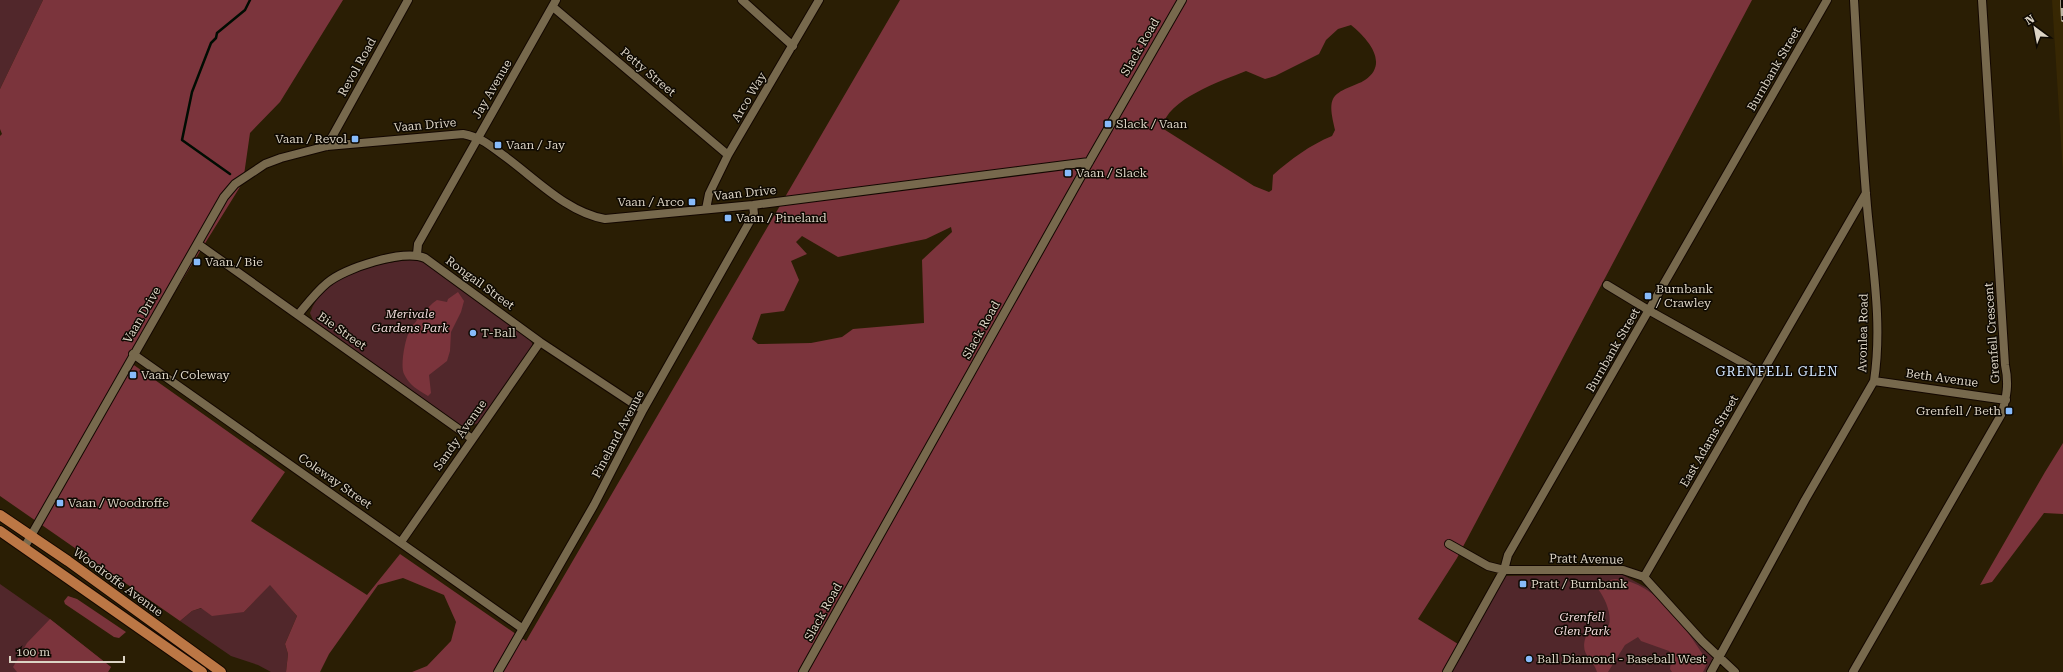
<svg xmlns="http://www.w3.org/2000/svg" width="2063" height="672" font-family="'Roboto Serif',serif">
	<style>
		.built { fill: #372703 }
		.green { fill: #51272b }
		.forest { fill: #7b343c; fill-rule: evenodd }
		.lines { fill: none; stroke-linecap: round; stroke-linejoin: round }
		.stream { stroke: #000c02; stroke-width: 2.5 }
		.minor-casing { stroke: #130700; stroke-width: 10 }
		.major-casing { stroke: #130700; stroke-width: 12 }
		.minor { stroke: #77694d; stroke-width: 8 }
		.major { stroke: #bc7745; stroke-width: 10 }
		.rail-casing { stroke: #bfb7a6; stroke-width: 4 }
		.rail { stroke: #0e0902; stroke-width: 2.5; stroke-dasharray: 8; stroke-linecap: butt }
		.poi-dot { fill: #87bbfb; stroke: #0e0902; stroke-width: 1.5 }
		.labels { text-anchor: middle; dominant-baseline: central; stroke-width: 3; stroke-linejoin: round; paint-order: stroke }
		.street-label { font-size: 12px; fill: #dcd4c5; stroke: #0e0902 }
		.poi-label { font-size: 12px; fill: #dcd4c5; stroke: #0e0902; text-anchor: start }
		.park-label { font-size: 12px; font-style: italic; fill: #f1dadb; stroke: #0e0902 }
		.neighbourhood-label { font-size: 13px; letter-spacing: 1px; fill: #d2e6ff; stroke: #0e0902 }
	</style>
	<rect width="100%" height="100%" fill="#2a1e04"/>
	<path class="built" d="M2052 0H2063V174Z"/>
	<path class="green" d="M0 0H43L0 89Z
		M413 260 424 262 529 339 532 343V348L478 423 469 427 460 425 313 320 310 313C323 275 377 262 413 260Z
		M1623 575 1651 590 1713 658 1706 672H1451L1503 576Z
		M0 584 50 619 111 667 108 672H0Z
		M270 584 297 616 285 644 288 654 286 672H271L258 665 231 656 180 621 192 611 202 608 244 612Z"/>
	<path class="forest" d="M43 0H343L280 102 250 133 243 182 131 363 285 472 251 521 367 595 400 554 526 641 900 0H1752L1457 558 1418 619 1458 644 1449 672H412L427 666 451 641 456 622 444 595 403 578 378 585 329 654 320 672H286L288 654 285 644 297 616 270 585 244 612 212 616 201 608 192 611 180 621 0 496V136L2 134 0 129V89ZM1351 25C1367 38 1390 63 1365 80 1356 86 1338 89 1333 99 1329 107 1333 121 1335 130L1332 136C1310 145 1291 159 1273 175L1272 190 1269 192 1254 186 1162 128C1167 99 1221 81 1246 71L1265 79 1275 76 1319 54 1326 40 1338 29ZM951 227 952 232 922 260 924 323 853 329 842 337 811 343 758 344 752 339 761 314 784 311 799 280 791 261 807 254 796 242 802 236 838 257 926 239Z
		M458 292 464 301 461 312 451 332 450 351 447 361 429 375 431 393 428 396C418 390 409 385 404 374 400 366 405 340 409 332 412 325 430 304 437 300L447 302 448 299Z
		M2063 443V514L2044 513 1992 582 1980 585 2045 472Z
		M1615 579C1659 582 1686 630 1708 662L1703 672H1672L1670 669 1672 654 1669 651 1641 641 1638 637 1625 645 1608 672H1597C1593 658 1579 656 1586 636L1596 634 1609 625C1612 614 1605 598 1598 589L1610 580Z
		M68 596 77 599 126 632 119 638 114 637 65 604 64 601Z
		M50 619 111 667 108 672H17L13 667 27 643Z"/>
	<g class="lines">
		<path class="stream" d="M230 174 182 140 192 92 211 43 216 38 217 33 245 10 250 0"/>
		<g class="minor-casing">
			<path id="minor" d="M742 0 793 46
				M553 7 728 155
				M327 146 408 0
				M706 209 709 194 728 155 819 0
				M198 244 471 438
				M417 254 418 244 556 0
				M1607 285 1650 311 1761 373
				M298 315C307 304 316 292 327 283 345 268 403 249 425 258L540 342 643 410
				M133 354 523 629
				M1874 381 2006 400
				M401 542 540 342
				M1449 544 1488 566 1504 570H1623L1644 577 1702 641 1735 672
				M24 548 224 197 235 184 265 164 281 158 327 146 463 134C482 138 488 144 503 155 535 178 566 212 605 219L753 205 1089 162
				M1644 577 1866 193
				M498 672 594 505 643 410 754 214 753 205
				M803 672 1089 162 1182 0
				M1447 672 1504 570 1508 555 1827 0
				M1711 672 1805 500 1874 381C1883 322 1872 264 1867 206 1861 137 1858 68 1854 0
				M1853 672 2001 415C2007 397 2009 383 2005 365L1982 0"/>
		</g>
		<g class="major-casing">
			<path id="major" d="M0 515 68 561 221 672
				M0 531 202 672"/>
		</g>
		<use href="#minor" class="minor"/>
		<use href="#major" class="major"/>
		<g class="rail-casing">
			<path id="rail" d="M2062 0 2063 20"/>
		</g>
		<use href="#rail" class="rail"/>
	</g>
	<g class="poi-dot">
		<rect x="1104" y="120" width="8" height="8" rx="2"/>
		<rect x="351" y="135" width="8" height="8" rx="2"/>
		<rect x="494" y="141" width="8" height="8" rx="2"/>
		<rect x="1064" y="169" width="8" height="8" rx="2"/>
		<rect x="688" y="198" width="8" height="8" rx="2"/>
		<rect x="724" y="214" width="8" height="8" rx="2"/>
		<rect x="193" y="258" width="8" height="8" rx="2"/>
		<rect x="1644" y="292" width="8" height="8" rx="2"/>
		<circle cx="473" cy="333" r="4"/>
		<rect x="129" y="371" width="8" height="8" rx="2"/>
		<rect x="2005" y="407" width="8" height="8" rx="2"/>
		<rect x="56" y="499" width="8" height="8" rx="2"/>
		<rect x="1519" y="580" width="8" height="8" rx="2"/>
		<circle cx="1529" cy="659" r="4"/>
	</g>
	<g class="labels">
		<g class="street-label">
			<text transform="translate(1140 47) rotate(-60)">Slack Road</text>
			<text transform="translate(357 67) rotate(-61)">Revol Road</text>
			<text transform="translate(1774 69) rotate(-60)">Burnbank Street</text>
			<text transform="translate(648 72) rotate(40)">Petty Street</text>
			<text transform="translate(492 89) rotate(-60)">Jay Avenue</text>
			<text transform="translate(749 97) rotate(-59)">Arco Way</text>
			<text transform="translate(425 125) rotate(-5)">Vaan Drive</text>
			<text transform="translate(745 193) rotate(-6)">Vaan Drive</text>
			<text transform="translate(480 283) rotate(36)">Rongail Street</text>
			<text transform="translate(142 315) rotate(-60)">Vaan Drive</text>
			<text transform="translate(981 330) rotate(-61)">Slack Road</text>
			<text transform="translate(342 331) rotate(35)">Bie Street</text>
			<text transform="translate(1863 333) rotate(-89)">Avonlea Road</text>
			<text transform="translate(1992 333) rotate(-94)">Grenfell Crescent</text>
			<text transform="translate(1613 350) rotate(-60)">Burnbank Street</text>
			<text transform="translate(1942 378) rotate(8)">Beth Avenue</text>
			<text transform="translate(618 434) rotate(-62)">Pineland Avenue</text>
			<text transform="translate(460 435) rotate(-55)">Sandy Avenue</text>
			<text transform="translate(1709 441) rotate(-60)">East Adams Street</text>
			<text transform="translate(335 481) rotate(35)">Coleway Street</text>
			<text transform="translate(1586 559) rotate(1)">Pratt Avenue</text>
			<text transform="translate(118 582) rotate(36)">Woodroffe Avenue</text>
			<text transform="translate(823 612) rotate(-61)">Slack Road</text>
		</g>
		<g class="poi-label">
			<text x="1116" y="124">Slack / Vaan</text>
			<text x="347" y="139" text-anchor="end">Vaan / Revol</text>
			<text x="506" y="145">Vaan / Jay</text>
			<text x="1076" y="173">Vaan / Slack</text>
			<text x="684" y="202" text-anchor="end">Vaan / Arco</text>
			<text x="736" y="218">Vaan / Pineland</text>
			<text x="205" y="262">Vaan / Bie</text>
			<text x="1656" y="289">Burnbank<tspan x="1656" dy="14">/ Crawley</tspan></text>
			<text x="481" y="333">T-Ball</text>
			<text x="141" y="375">Vaan / Coleway</text>
			<text x="2001" y="411" text-anchor="end">Grenfell / Beth</text>
			<text x="68" y="503">Vaan / Woodroffe</text>
			<text x="1531" y="584">Pratt / Burnbank</text>
			<text x="1537" y="659">Ball Diamond - Baseball West</text>
		</g>
		<g class="park-label">
			<text x="410" y="314">Merivale<tspan x="410" dy="14">Gardens Park</tspan></text>
			<text x="1582" y="617">Grenfell<tspan x="1582" dy="14">Glen Park</tspan></text>
		</g>
		<g class="neighbourhood-label">
			<text x="1777" y="371">GRENFELL GLEN</text>
		</g>
	</g>
	<g transform="translate(2035 28) rotate(328)" stroke="#0e0902" stroke-width="3" paint-order="stroke">
	<path d="M0-3L7 15L0 10L-7 15Z" fill="#dcd4c5"/>
	<text y="-6" font-size="11" font-weight="bold" text-anchor="middle" fill="#dcd4c5">N</text>
	</g>
	<path d="M10 656v6h114v-6" fill="none" stroke="#dcd4c5" stroke-width="2"/>
	<text x="16" y="656" font-size="12" fill="#dcd4c5" stroke="#0e0902" stroke-width="3" paint-order="stroke">100 m</text>
</svg>
